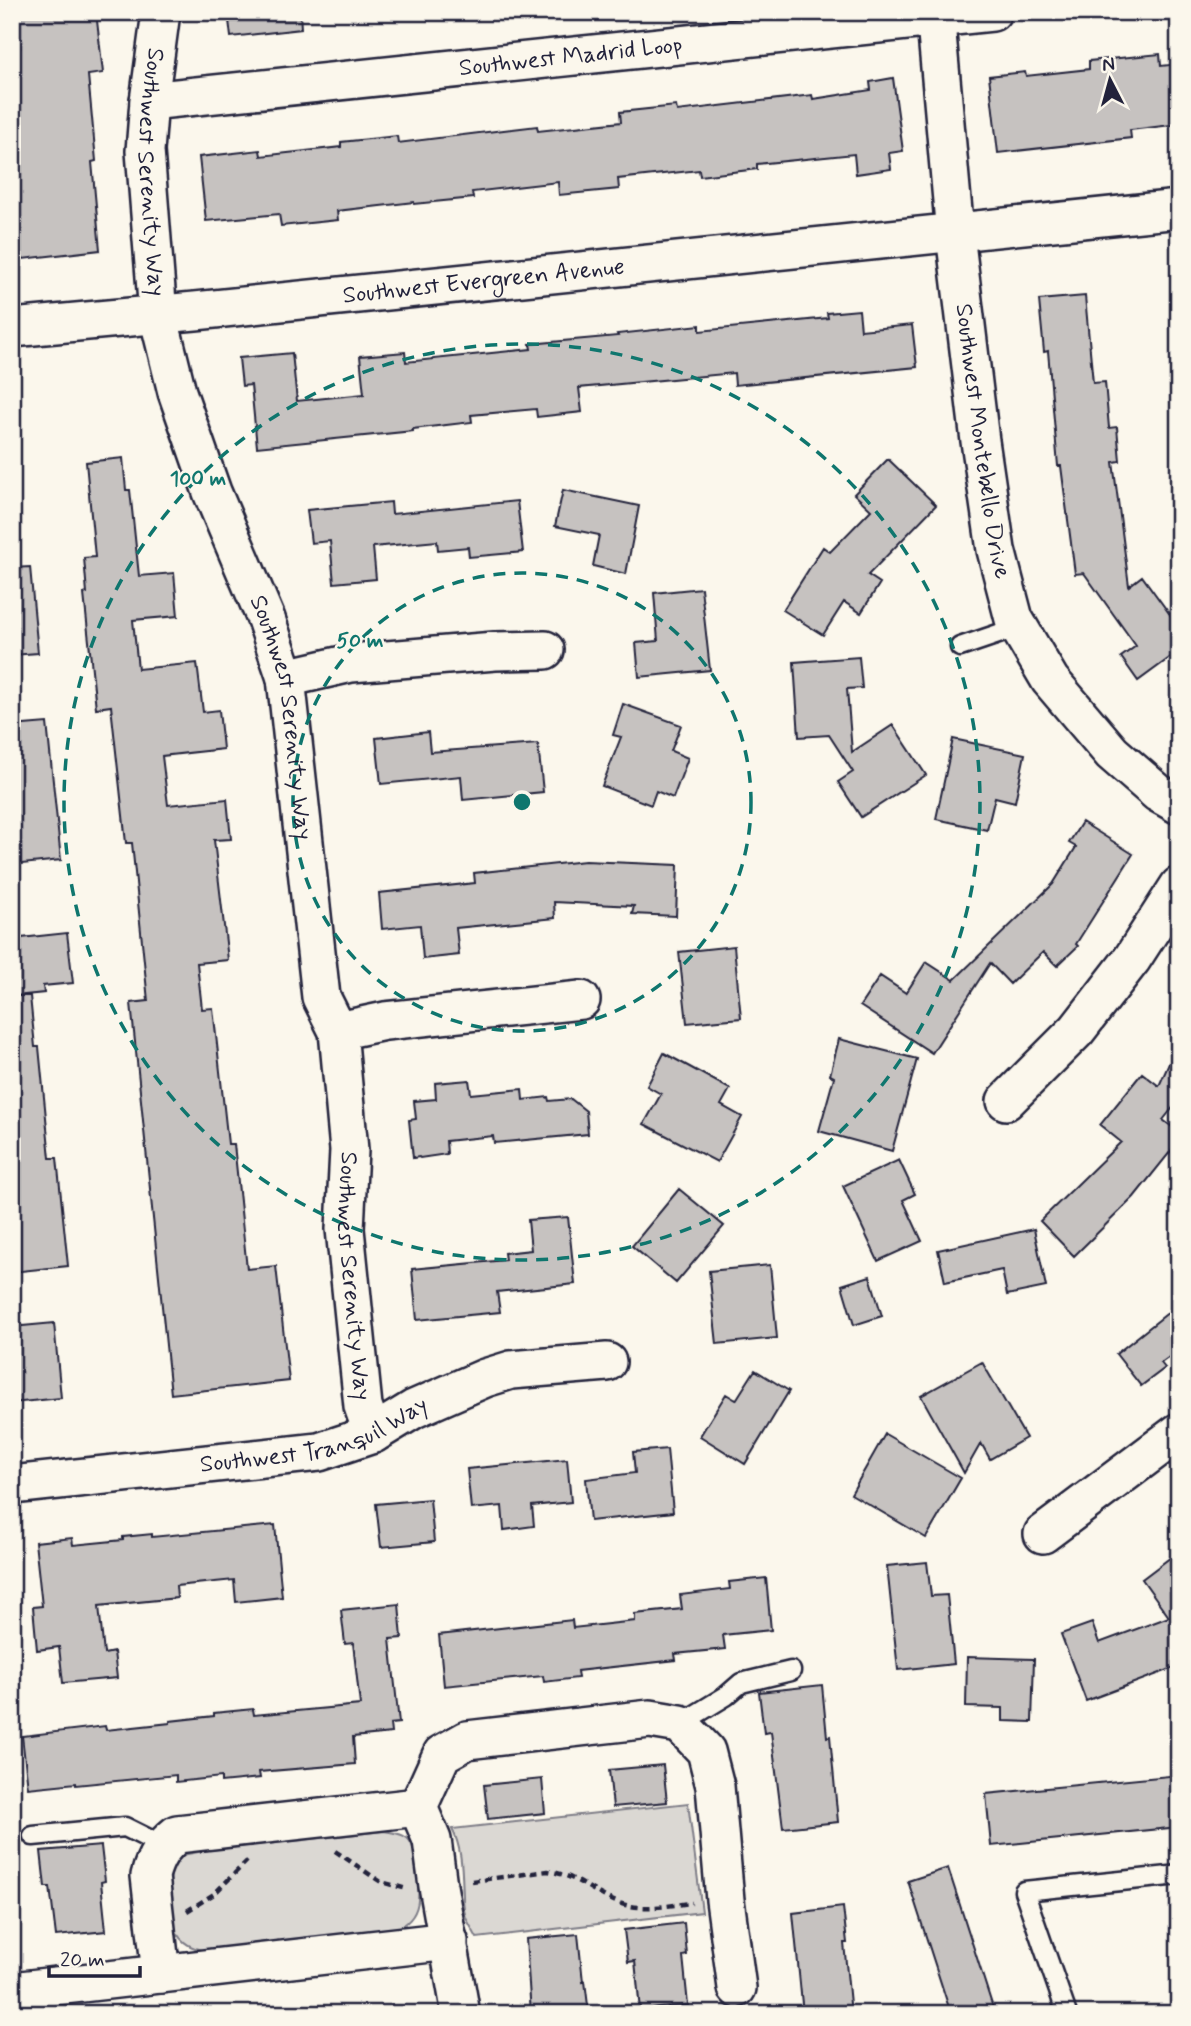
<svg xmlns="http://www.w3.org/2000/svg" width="1191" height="2026" font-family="Mynerve,sans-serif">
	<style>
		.green { fill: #dbd8d3; stroke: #7e7d87; stroke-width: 2 }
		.building { fill: #c6c2c0; stroke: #22223b; stroke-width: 2 }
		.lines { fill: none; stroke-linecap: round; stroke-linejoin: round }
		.service-casing { stroke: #22223b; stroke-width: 23 }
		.minor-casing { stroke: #22223b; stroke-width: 42 }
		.path { stroke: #22223b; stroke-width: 4.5; stroke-dasharray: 7 5; stroke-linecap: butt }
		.service { stroke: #fbf7ec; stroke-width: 18 }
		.minor { stroke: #fbf7ec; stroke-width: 37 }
		.ring { fill: none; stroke: #0f766e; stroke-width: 3.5; stroke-dasharray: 12 9 }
		.labels { text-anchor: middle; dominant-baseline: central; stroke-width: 5; stroke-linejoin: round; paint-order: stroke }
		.street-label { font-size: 24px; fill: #22223b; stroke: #fbf7ec }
		.centre { fill: #0f766e; stroke: #fbf7ec; stroke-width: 3.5 }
		.ring-label { font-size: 21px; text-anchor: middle; font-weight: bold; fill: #0f766e; stroke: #fbf7ec; stroke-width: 5; stroke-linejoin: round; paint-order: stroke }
	</style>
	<rect width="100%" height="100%" fill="#fbf7ec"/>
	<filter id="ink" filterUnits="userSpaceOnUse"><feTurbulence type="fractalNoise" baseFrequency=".0143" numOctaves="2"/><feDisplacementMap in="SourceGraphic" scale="14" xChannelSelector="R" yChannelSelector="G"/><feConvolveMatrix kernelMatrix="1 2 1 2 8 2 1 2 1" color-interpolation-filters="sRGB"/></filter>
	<g filter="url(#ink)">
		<path class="green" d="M688 1803 702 1912 477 1938 466 1918 464 1910C461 1884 465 1853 452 1829Z
			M384 1831C396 1833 410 1834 413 1848 416 1879 431 1916 394 1930L206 1951C192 1948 182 1944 175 1930 173 1906 161 1874 182 1855L209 1850Z"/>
		<path class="building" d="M16 12H96L103 73 88 75 96 161 92 162 100 250 14 260 12 240V49L20 48Z
			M228 12H300L301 29 231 37Z
			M1160 54 1161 66 1179 64V124L1130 130 1131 138 998 153 989 76 1025 72 1026 76 1089 69V61Z
			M893 78 903 151 889 153 891 169 856 174 854 154 757 164V169L700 176 699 170 618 179 619 189 559 195 558 182 472 192 473 198 414 204V202L337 211 338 220 281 226 279 214 206 221 199 157 260 150 261 156 341 147V142L397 136 398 143 537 126 538 131 621 122 620 112 676 106 677 111 812 95 813 99 871 90 870 82Z
			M1085 296 1093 383 1105 382 1109 428 1117 427 1120 461 1113 462 1129 586 1142 576 1179 627V651L1138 681 1121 657 1136 646 1084 573 1075 574 1061 466H1058L1048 351 1044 352 1039 300Z
			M859 310 861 330 912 325 917 367 735 385 734 373 579 388 582 412 537 417 536 409 471 415 472 422 413 429V431L257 447 251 385 242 386 239 358 292 353 297 401 364 394 360 356 405 352 406 362 531 349 530 344 618 336 617 334 700 325V331L828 318 827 313Z
			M123 458 126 490H130L139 576 174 573 178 616 133 620 138 669 197 663 203 712 219 710 223 749 162 756 168 805 227 799 231 839 214 840 228 960 197 963 202 1009 213 1008 228 1144H234L247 1269 276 1266 289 1381 171 1394 131 1003 148 1001 132 843H126L111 706 96 708 84 594 87 593 84 558 95 557 86 462Z
			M888 459 936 505 868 575 880 583 861 613 844 602 823 635 783 610 823 547 830 552 871 510 854 494Z
			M563 490 639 506 626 574 593 566 599 535 555 526Z
			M517 501 523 552 469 557 468 547 438 550 437 541 373 547 376 579 334 583 330 541 311 543 307 510 391 502 392 514Z
			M30 567 38 653 12 655V568Z
			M701 588 710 670 639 677 636 643 658 641 654 593Z
			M859 657 862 688 847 689 852 752 893 725 926 775 861 817 838 782 853 772 829 735 799 737 794 662Z
			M623 704 681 725 671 751 688 758 673 798 656 791 651 805 602 786 621 737 613 735Z
			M47 723 61 860 12 865V726Z
			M428 732 430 752 538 744 543 792 463 800 461 776 381 784 376 738Z
			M953 739 1025 754 1015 802 995 797 987 830 936 819Z
			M1082 822 1133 854 1076 944 1078 946 1057 966 1043 952 1010 984 990 963 932 1053 860 1006 880 976 906 993 926 962 954 980 1053 884 1076 847 1069 843Z
			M585 861 678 865 676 916 632 914 634 906 554 902 555 918 456 928 459 955 423 959 420 925 382 929 379 893 475 883 474 873Z
			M67 933 73 983 43 986 44 993 15 996H30L35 1047H39L50 1158H57L68 1266 12 1272V1224H17L12 1179V939Z
			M734 946 741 1018 687 1023 679 952Z
			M839 1039 917 1059 892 1151 819 1131 834 1077 830 1075Z
			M1179 1041V1100L1163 1120 1179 1132V1141L1134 1197 1074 1256 1040 1221 1121 1142 1100 1125 1142 1073 1159 1086Z
			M664 1053 730 1089 721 1105 742 1117 717 1162 644 1124 661 1094 647 1086Z
			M469 1080 471 1094 522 1089 523 1100 548 1097 549 1101 571 1099 586 1111 588 1134 494 1143 493 1136 446 1141 447 1154 420 1158 419 1157 413 1158 409 1120 416 1119 414 1101 436 1099 435 1083Z
			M899 1160 915 1194 903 1200 922 1241 878 1261 843 1186Z
			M679 1189 724 1226 676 1283 632 1246Z
			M568 1217 575 1284 497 1292 500 1312 417 1320 412 1269 505 1260 504 1253 531 1250 528 1220Z
			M1034 1229 1046 1287 1007 1295 1002 1270 945 1282 938 1250Z
			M770 1265 777 1338 717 1344 709 1271Z
			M870 1276 882 1316 854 1325 842 1285Z
			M1179 1304V1350L1161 1363 1165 1368 1141 1386 1116 1354Z
			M54 1323 61 1398 12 1403V1327Z
			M982 1362 1026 1438 990 1459 981 1443 964 1473 921 1396Z
			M755 1370 789 1391 745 1464 700 1436 726 1394 736 1400Z
			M885 1434 961 1478 926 1538 851 1494Z
			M667 1449 673 1512 590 1521 586 1479 635 1473 633 1452Z
			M567 1459 571 1502 532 1506 534 1526 504 1530 502 1506 471 1509 467 1469Z
			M430 1499 434 1542 381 1547 376 1504Z
			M275 1525 282 1597 236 1602 234 1580 176 1586 177 1598 99 1606 104 1654 114 1652 117 1678 63 1683 59 1647 37 1650 33 1607 42 1606 35 1542 72 1538 73 1545 123 1540V1537L152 1534V1537Z
			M1179 1551V1666L1086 1701 1061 1634 1092 1623 1099 1643 1169 1617 1142 1579Z
			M927 1562 931 1596 947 1595 954 1664 898 1670 887 1566Z
			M766 1578 771 1630 723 1635 725 1649 675 1654 676 1660 577 1671 578 1678 544 1682 543 1676 444 1686 439 1635 572 1620 573 1628 635 1621V1614L682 1609 680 1595 730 1589 729 1582Z
			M399 1604 402 1638 390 1639 399 1723 390 1724 391 1733 353 1737 355 1764 259 1772 260 1778 221 1782V1777L176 1782V1775L76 1785V1783L28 1788 22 1736 105 1726 106 1730 170 1723V1721L214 1716V1713L253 1709 254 1715 360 1705 353 1643 345 1644 341 1610Z
			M967 1657 1034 1659 1032 1722 1003 1721V1708L966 1707Z
			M822 1685 827 1737 830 1736 838 1822 783 1828 771 1732 764 1733 759 1692Z
			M663 1765 667 1802 613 1807 609 1770Z
			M1179 1775V1827L991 1846 986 1794Z
			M542 1779 545 1813 488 1819 484 1785Z
			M101 1846 105 1881 101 1882 106 1931 56 1936 50 1887H45L41 1851Z
			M948 1868 995 2014H951L908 1881Z
			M843 1907 847 1943H844L851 2014H803L793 1913Z
			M684 1923 687 1955 683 1956 688 2005 640 2010 635 1961 628 1962 624 1930Z
			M578 1934 583 1982 585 1981 589 2014H531L526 1939Z"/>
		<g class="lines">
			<g class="service-casing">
				<path id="service" d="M960 647 1019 627
					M680 1724 726 1696 741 1683 791 1671
					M33 1836 125 1827 163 1846
					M1067 2014 1024 1891 1179 1875"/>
			</g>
			<g class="minor-casing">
				<g id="minor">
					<path id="s1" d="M161 12 149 101 145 151 158 315 177 392 212 492 266 619 286 678 321 997 338 1031 349 1150 345 1229 363 1406 373 1434"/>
					<path id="s2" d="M935 12 955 234 980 441 996 550 1014 619 1050 680 1112 753 1158 793 1179 805"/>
					<path id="s3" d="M149 101 992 12"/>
					<path id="s4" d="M12 328 195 311 1179 209"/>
					<path d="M286 678 351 663 495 651 545 650"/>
					<path d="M338 1031 385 1021 581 1000"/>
					<path d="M1006 1101 1077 1030 1132 959 1179 886"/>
					<path id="s5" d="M12 1485 319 1452 373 1434 414 1409 485 1378 511 1370 607 1362"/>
					<path d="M1043 1534 1179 1432"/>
					<path d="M418 1807 442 1754 467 1740 650 1719 680 1724 706 1751 715 1786 725 1900 737 1988"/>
					<path d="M418 1807 432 1840 438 1886 461 2014"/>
					<path d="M161 1974 150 1876C155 1857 162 1846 177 1834L418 1807"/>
					<path d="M12 1991 449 1941"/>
				</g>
			</g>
			<path class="path" d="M335 1851 381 1882 407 1889
				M472 1881 548 1871C579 1876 594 1895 622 1904 644 1911 670 1905 692 1903
				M187 1911 214 1894 247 1861"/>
			<use href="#service" class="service"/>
			<use href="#minor" class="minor"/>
		</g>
	</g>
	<g class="ring">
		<circle cx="522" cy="802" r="229"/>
		<circle cx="522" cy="802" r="458"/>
	</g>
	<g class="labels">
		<g class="street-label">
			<text stroke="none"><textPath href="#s3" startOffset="424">Southwest Madrid Loop</textPath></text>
			<text stroke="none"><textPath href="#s1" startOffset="161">Southwest Serenity Way</textPath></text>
			<text stroke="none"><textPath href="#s4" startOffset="474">Southwest Evergreen Avenue</textPath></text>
			<text stroke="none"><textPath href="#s2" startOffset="432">Southwest Montebello Drive</textPath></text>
			<text stroke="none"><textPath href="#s1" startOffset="728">Southwest Serenity Way</textPath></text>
			<text stroke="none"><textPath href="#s1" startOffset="1295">Southwest Serenity Way</textPath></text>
			<text stroke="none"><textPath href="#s5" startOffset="308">Southwest Tranquil Way</textPath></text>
		</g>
	</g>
	<circle cx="522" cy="802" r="10" class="centre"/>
	<g class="ring-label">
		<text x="198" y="485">100 m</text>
		<text x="360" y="647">50 m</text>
	</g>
	<rect width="1191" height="2026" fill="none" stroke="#fbf7ec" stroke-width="42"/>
	<rect x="21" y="21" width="1149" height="1984" fill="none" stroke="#22223b" stroke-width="2.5" filter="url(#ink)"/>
	<g transform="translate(1110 80) rotate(354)" stroke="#fbf7ec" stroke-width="5" paint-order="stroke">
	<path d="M0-5L12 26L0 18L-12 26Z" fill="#22223b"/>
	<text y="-10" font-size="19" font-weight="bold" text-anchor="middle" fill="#22223b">N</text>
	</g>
	<path d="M49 1966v10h91v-10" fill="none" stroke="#22223b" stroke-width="3.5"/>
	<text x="60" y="1966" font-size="21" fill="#22223b" stroke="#fbf7ec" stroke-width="5" paint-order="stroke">20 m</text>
</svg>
